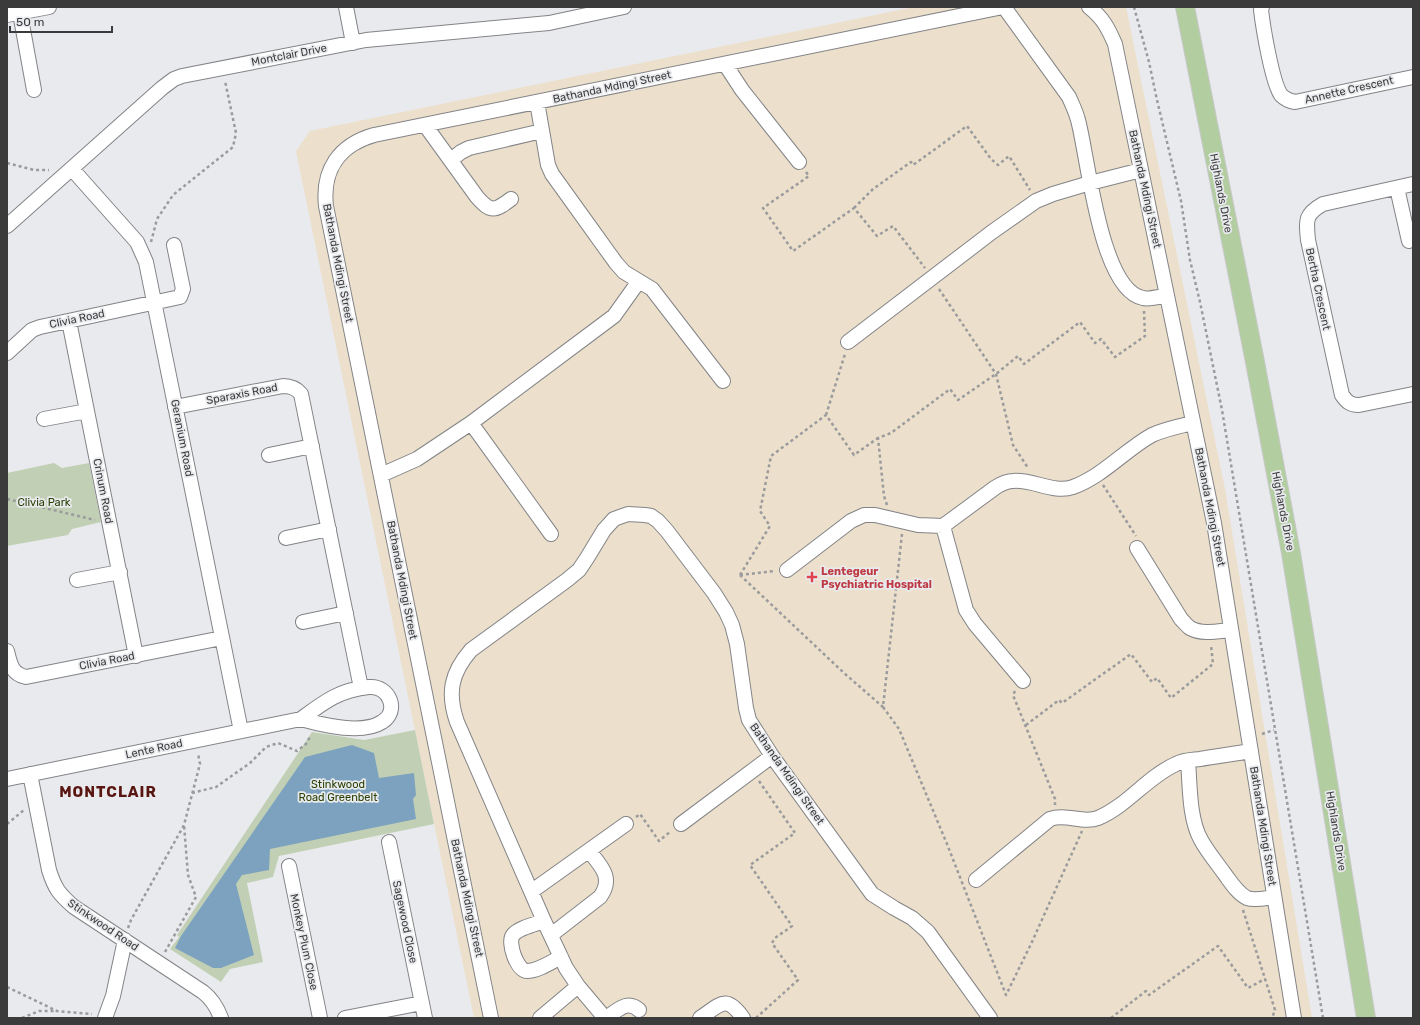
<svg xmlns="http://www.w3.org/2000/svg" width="1420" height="1025" font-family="Rubik,sans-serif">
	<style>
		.medical { fill: #ecdfcb }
		.green { fill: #c1d0b5 }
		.water { fill: #7da2bf }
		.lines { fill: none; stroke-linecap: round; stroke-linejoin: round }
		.minor-casing { stroke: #838487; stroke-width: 16 }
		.major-casing { stroke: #c8c8c8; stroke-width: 20 }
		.path { stroke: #9a9b9d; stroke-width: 2.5; stroke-dasharray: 3 3; stroke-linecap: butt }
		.minor { stroke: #fff; stroke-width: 14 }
		.major { stroke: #b2cea0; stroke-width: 18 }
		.health-dot { fill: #e0444e; stroke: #e9eaed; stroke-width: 1.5 }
		.labels { text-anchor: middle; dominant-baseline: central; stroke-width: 3.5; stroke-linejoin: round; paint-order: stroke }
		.street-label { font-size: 11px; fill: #3b3b3c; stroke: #e9eaed }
		.park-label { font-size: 11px; fill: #284105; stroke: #e9eaed }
		.health-label { font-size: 11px; font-weight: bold; fill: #be3a42; stroke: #e9eaed; text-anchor: start }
		.district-label { font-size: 15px; font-weight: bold; letter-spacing: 1px; fill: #591510; stroke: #e9eaed }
	</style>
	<rect width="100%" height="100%" fill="#e9eaed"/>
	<path class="medical" d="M914 7H1126L1225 489 1312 1018H474L296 151 310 131Z"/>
	<path class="green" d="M54 463 62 468 89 463 101 522 72 529 68 535 7 546V473Z
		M415 730 434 824 279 856 273 877 247 883 263 962 230 969 221 982 170 949 179 937 177 935 312 732 364 740Z"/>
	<path class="water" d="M352 745 374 753 379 778 414 773 416 795 413 799 416 819 270 849 269 870 242 875 236 884 254 955 221 968H213L175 948 181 936 305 757Z"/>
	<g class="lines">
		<g class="minor-casing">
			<path id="minor" d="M346 7 353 43
				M1004 7 1069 97C1072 104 1076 112 1078 120 1088 156 1100 290 1143 298 1150 300 1160 296 1167 296
				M1089 7C1103 18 1108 28 1115 44L1214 523 1294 1018
				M1262 7 1261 10C1263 27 1272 82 1281 95 1285 99 1289 101 1295 102L1413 77
				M20 13 34 90
				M7 15 49 7
				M725 64 742 90 799 162
				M537 102 548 165 552 174 616 263 624 272 652 289 723 381
				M425 125 477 197C491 213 495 211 511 199
				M451 160 461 152 469 148 542 131
				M72 169 137 242 146 262 241 731
				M1413 184 1323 204C1305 214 1306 220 1308 240L1342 395C1347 402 1350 405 1359 405L1413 394
				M1397 188 1409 241
				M7 226 162 88 174 79 182 76 366 40 549 23 624 7
				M69 321 136 656
				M848 342 992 232 1036 201 1053 194 1090 183 1141 170
				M7 353 32 330 40 327 180 297 183 289 174 245
				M175 407 283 386C291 386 296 388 301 394L361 688
				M44 419 87 411
				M471 423 551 534
				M269 455 312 446
				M381 475 417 459 471 423 614 316 639 281
				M943 526 966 610 975 624 1023 681
				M286 538 329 529
				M1137 548 1181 619C1184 622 1187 626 1190 628 1202 635 1219 631 1231 630
				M787 570 851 521 864 515H875L918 525 943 526 996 487C1001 484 1007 481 1013 481 1033 479 1054 494 1073 487 1103 476 1125 450 1152 435 1165 429 1180 426 1193 423
				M77 580 120 572
				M303 622 346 613
				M7 651C10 664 12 674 26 677L222 638
				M1188 761C1190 785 1189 819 1201 840 1207 851 1216 862 1224 873 1230 881 1237 893 1247 898 1255 901 1266 898 1274 897
				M30 774 49 870C55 889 59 894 74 907L203 992C212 999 217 1007 221 1018
				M7 779 301 719C324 702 339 690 369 687 389 685 400 711 382 722 362 735 322 725 301 719
				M681 824 772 756
				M389 842 425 1018
				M289 866 320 1018
				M976 880 1050 819C1066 813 1083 824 1098 818 1127 806 1147 777 1176 764 1183 760 1192 760 1200 759 1217 756 1234 754 1251 751
				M532 891 626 824
				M544 921C536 924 518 928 513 935 507 942 517 971 527 971 538 971 551 962 561 957
				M551 935 600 897C614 878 601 866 589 851
				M105 1018 113 996 125 940
				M345 1018 422 1003
				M491 1018 326 206C322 170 339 145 374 135L1003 7
				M540 1018 578 986
				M605 1018 578 986 566 968 544 921 457 722C447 693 451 673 471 650L567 580 579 570 587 558 604 530 614 519 628 514 645 515 651 516 658 521 667 531 714 593 726 612 732 625 737 644 746 708 749 720 772 756 872 894 894 908 912 918 928 932 990 1018
				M606 1018C617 1011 627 999 639 1010
				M700 1018C721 1004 726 994 743 1018"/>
		</g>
		<g class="major-casing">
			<path id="major" d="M1185 7 1255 362 1291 553 1366 1018"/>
		</g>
		<path class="path" d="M1134 7 1149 62 1157 100 1181 201 1190 260 1200 302 1222 410 1323 1018
			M7 163 34 170H49
			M806 172 809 176 763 208 793 251 854 208 877 236 893 226 925 268
			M854 208 873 189 911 162 913 165 967 126 991 159 998 165 1009 156 1030 190
			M151 242 157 219 173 195 233 147 236 133 225 81
			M939 289 996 374 1013 445 1028 468
			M826 415 845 354
			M1103 485 1136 536
			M7 499 95 520
			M887 505 884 496 878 438 891 433 950 389 958 400 996 374 1018 356 1024 364 1080 322 1095 343 1101 339 1115 357 1145 336 1144 311
			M902 534 883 707 899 729 947 844 1006 995 1031 944 1082 831
			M740 575 770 526 760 511 771 456 826 415 854 455 878 438
			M740 575 844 673 883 707
			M740 575 775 571
			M1015 691 1013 695 1055 799V805
			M1026 725 1059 700 1062 703 1131 654 1152 682 1157 678 1171 698 1213 664 1211 645
			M1262 734 1274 730
			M192 793 216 787 250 763 266 747 278 743 297 751 306 744 311 735
			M636 817 640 814 659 841 671 831
			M7 824 24 810
			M1243 910 1275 1010 1272 1018
			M128 928 131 920 184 825 200 764 198 753
			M165 952 196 897 188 875 184 825
			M7 987 57 1011 92 1014
			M22 1018 39 1011H56
			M756 1018 798 980 772 943 775 938 792 926 750 865 795 833 759 781
			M1111 1018 1146 991 1149 995 1218 946 1248 988 1265 979"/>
		<use href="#minor" class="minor"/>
		<use href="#major" class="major"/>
	</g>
	<path class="health-dot" d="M810 571h4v4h4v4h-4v4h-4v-4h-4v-4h4z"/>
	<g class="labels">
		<g class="street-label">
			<text transform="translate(289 55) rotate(-11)">Montclair Drive</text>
			<text transform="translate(612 87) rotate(-12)">Bathanda Mdingi Street</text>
			<text transform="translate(1349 90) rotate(-13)">Annette Crescent</text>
			<text transform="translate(1145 189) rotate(78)">Bathanda Mdingi Street</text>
			<text transform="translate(1221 193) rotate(79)">Highlands Drive</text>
			<text transform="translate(338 263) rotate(79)">Bathanda Mdingi Street</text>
			<text transform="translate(1318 289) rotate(78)">Bertha Crescent</text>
			<text transform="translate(77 319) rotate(-12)">Clivia Road</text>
			<text transform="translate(242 394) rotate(-11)">Sparaxis Road</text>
			<text transform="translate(182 438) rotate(79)">Geranium Road</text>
			<text transform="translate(103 491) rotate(79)">Crinum Road</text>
			<text transform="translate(1210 507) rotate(79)">Bathanda Mdingi Street</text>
			<text transform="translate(1283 511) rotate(79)">Highlands Drive</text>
			<text transform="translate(402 580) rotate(79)">Bathanda Mdingi Street</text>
			<text transform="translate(107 661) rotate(-11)">Clivia Road</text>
			<text transform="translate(154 749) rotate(-12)">Lente Road</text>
			<text transform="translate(787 774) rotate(55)">Bathanda Mdingi Street</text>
			<text transform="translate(1263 826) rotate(81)">Bathanda Mdingi Street</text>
			<text transform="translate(1336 831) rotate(81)">Highlands Drive</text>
			<text transform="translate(467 898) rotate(78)">Bathanda Mdingi Street</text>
			<text transform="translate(405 922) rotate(78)">Sagewood Close</text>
			<text transform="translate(103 925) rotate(34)">Stinkwood Road</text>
			<text transform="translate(304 942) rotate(78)">Monkey Plum Close</text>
		</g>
		<g class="park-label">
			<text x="44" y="502">Clivia Park</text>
			<text x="338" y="784">Stinkwood<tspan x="338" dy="13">Road Greenbelt</tspan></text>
		</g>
		<g class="health-label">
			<text x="821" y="571">Lentegeur<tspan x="821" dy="13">Psychiatric Hospital</tspan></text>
		</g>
		<g class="district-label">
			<text x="108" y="792">MONTCLAIR</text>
		</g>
	</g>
	<rect width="1420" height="1025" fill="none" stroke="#3b3b3c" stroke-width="16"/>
	<path d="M10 26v6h102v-6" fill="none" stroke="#3b3b3c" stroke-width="2"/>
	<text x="16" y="26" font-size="12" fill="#3b3b3c" stroke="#e9eaed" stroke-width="3" paint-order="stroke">50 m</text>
</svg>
